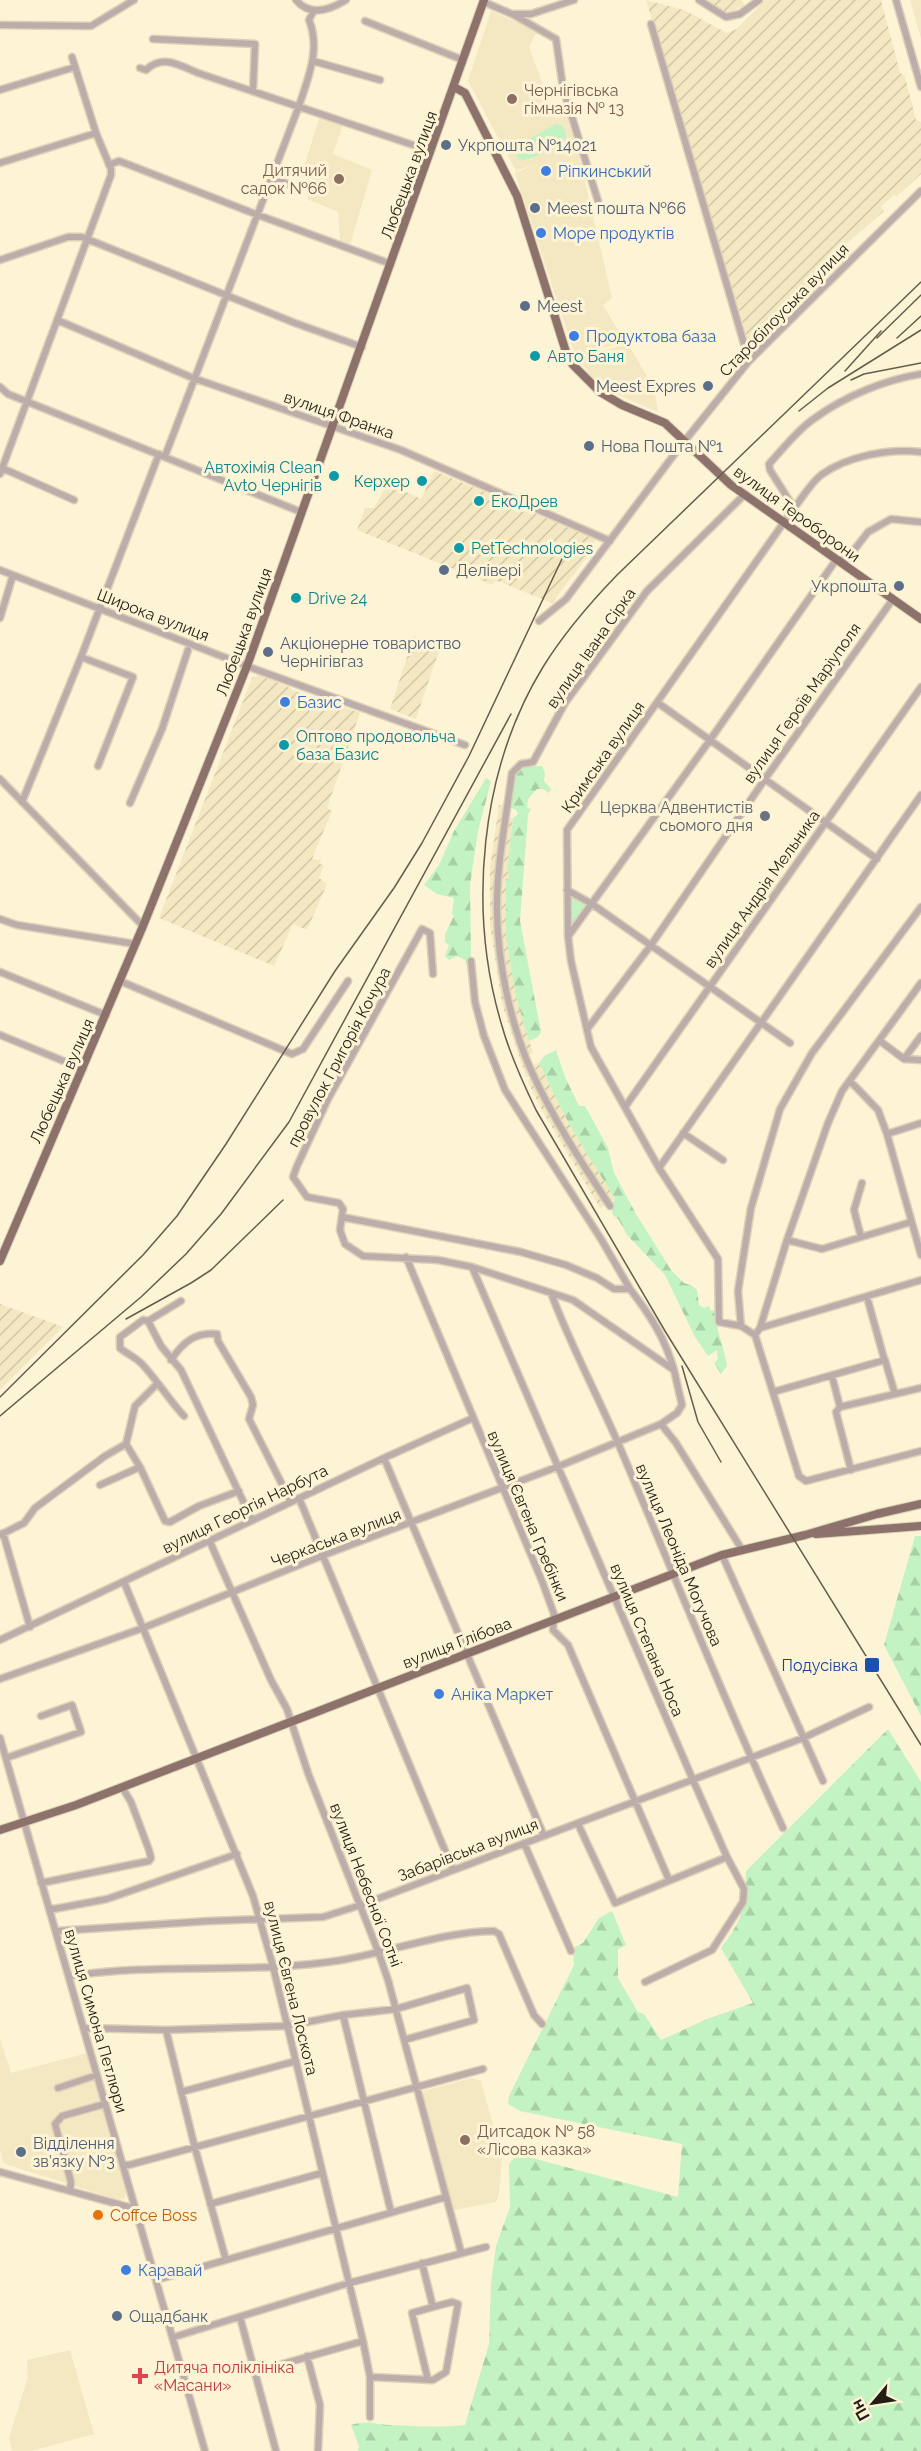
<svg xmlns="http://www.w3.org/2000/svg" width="921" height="2451" font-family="Raleway,sans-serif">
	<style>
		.built { fill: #f4e8c2 }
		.industrial { fill: url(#industrial-furrows) }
		.green { fill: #c3f3c2 }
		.forest { fill: url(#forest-firs) }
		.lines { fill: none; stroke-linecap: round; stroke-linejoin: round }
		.minor-casing { stroke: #dad1b6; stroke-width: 9 }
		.major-casing { stroke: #dad1b6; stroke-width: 10 }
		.minor { stroke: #bcadaa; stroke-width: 6 }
		.major { stroke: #8d726c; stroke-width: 8 }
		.rail { stroke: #635e4d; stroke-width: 1.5 }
		.education-dot { fill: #8d6e63; stroke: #fdf3d5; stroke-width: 2 }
		.service-dot { fill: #5c6f8a; stroke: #fdf3d5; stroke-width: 2 }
		.shop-dot { fill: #3f7fe0; stroke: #fdf3d5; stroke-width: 2 }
		.culture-dot { fill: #0f9aa8; stroke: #fdf3d5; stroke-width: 2 }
		.worship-dot { fill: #6b7280; stroke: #fdf3d5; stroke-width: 2 }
		.transit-dot { fill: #1a4fb4; stroke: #fdf3d5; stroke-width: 2 }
		.food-dot { fill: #e8710a; stroke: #fdf3d5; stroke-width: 2 }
		.health-dot { fill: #e0444e; stroke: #fdf3d5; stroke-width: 2 }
		.labels { text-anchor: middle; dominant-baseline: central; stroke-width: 6; stroke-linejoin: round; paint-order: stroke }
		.education-label { font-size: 16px; fill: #785e54; stroke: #fdf3d5; text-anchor: start }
		.service-label { font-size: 16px; fill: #4e5e75; stroke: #fdf3d5; text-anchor: start }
		.shop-label { font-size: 16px; fill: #366cbe; stroke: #fdf3d5; text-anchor: start }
		.street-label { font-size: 16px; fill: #221e13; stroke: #fdf3d5 }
		.culture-label { font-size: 16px; fill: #0d838f; stroke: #fdf3d5; text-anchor: start }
		.worship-label { font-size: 16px; fill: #5b616d; stroke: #fdf3d5; text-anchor: end }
		.transit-label { font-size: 16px; fill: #164399; stroke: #fdf3d5; text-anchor: end }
		.food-label { font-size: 16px; fill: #c56008; stroke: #fdf3d5; text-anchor: start }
		.health-label { font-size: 16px; fill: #be3a42; stroke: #fdf3d5; text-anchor: start }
	</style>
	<defs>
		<pattern id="industrial-furrows" width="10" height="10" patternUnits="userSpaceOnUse" patternTransform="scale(1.5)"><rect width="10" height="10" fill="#f4e8c2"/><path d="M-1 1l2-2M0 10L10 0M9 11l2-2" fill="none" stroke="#d1c7a6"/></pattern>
		<pattern id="forest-firs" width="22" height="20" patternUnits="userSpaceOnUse" patternTransform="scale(1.5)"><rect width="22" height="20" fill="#c3f3c2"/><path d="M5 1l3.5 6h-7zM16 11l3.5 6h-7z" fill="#a7d0a6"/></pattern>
	</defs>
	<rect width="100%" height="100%" fill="#fdf3d5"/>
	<path class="built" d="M910 0H921V38Z
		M491 11 537 31 529 47 555 118 568 115 577 147 612 298 603 305 625 342 575 355 515 173 536 164 516 171 468 81Z
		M320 116 343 124 333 154 372 170 350 245 340 242 338 212 307 199 315 182 301 176Z
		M628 344 654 388 658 412 607 390 591 377 578 357Z
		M0 2039 11 2073 88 2053 127 2192 124 2198 119 2200 8 2165 3 2162 0 2150Z
		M472 2078 481 2081 502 2159 499 2193 496 2202 454 2210 420 2092Z
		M70 2350 94 2434 31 2451H12L9 2438 28 2377 27 2360Z"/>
	<path class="industrial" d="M646 0 684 10 727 33 737 29 766 0H881L900 73 905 77 916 120 921 122V174L897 196 894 195 881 206 884 211 845 245 849 250 756 342 748 340Z
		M708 0H742L744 6 726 13Z
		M434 471 521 507 522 512 529 511 596 540 590 553 552 603 501 582 494 581 493 585 357 530 365 508H374L386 486 401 492 402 490 421 499Z
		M414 636 441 645 416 719 390 709Z
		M259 675 291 688 292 690 360 713 327 808 332 811 312 859 321 860 320 864 324 865 319 878 327 884 307 930 293 924 274 966 159 918 252 678Z
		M499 805 505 806 496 868 499 957 531 1075 526 1077 502 1004 490 925V867Z
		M507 817 513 818 507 872H509V880H506V936L516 997 533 1053 527 1055 505 969 499 914 501 871Z
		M539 1063 569 1124 615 1199 610 1202 563 1127 538 1078 533 1065Z
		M532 1077 606 1205 600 1208 543 1112 527 1080Z
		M0 1304 63 1327 0 1390Z"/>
	<path class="green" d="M556 124 562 125C574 143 555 148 541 154 536 156 528 160 523 160 518 159 517 157 515 154L516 146Z
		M569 893 591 901 571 928 569 924Z"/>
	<path class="forest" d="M542 766 545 773 544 781 551 789 549 793 543 789H537L528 799 527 808 531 809 528 814 520 921 541 1032 538 1037 529 1041 516 997 506 936V879H509V873L507 872 513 818 518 814 516 810 511 808 510 799 516 772 521 767Z
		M486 778 491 781 478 831 470 885 471 961 466 964 465 960 457 956 449 960 445 956 449 945 445 942V934L454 916 452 914 454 898 437 894 424 885 439 865 454 831Z
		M556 1050 565 1077 579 1106H585L608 1148 614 1173 636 1214 671 1270 684 1283 691 1285 697 1290 699 1305 704 1308 709 1306 711 1311 714 1310C716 1329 724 1347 727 1366L721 1374 714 1363 718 1359 717 1350 708 1356 695 1337 665 1275 628 1236 618 1219 612 1214V1204L615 1199 569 1124 539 1063 544 1056Z
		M915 1536H921V1716L884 1645Z
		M888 1729 921 1782V2451H358L359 2446 351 2425C369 2420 372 2424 389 2425 414 2426 440 2428 465 2425L489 2344 491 2284 496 2246 510 2207 509 2164 517 2154 678 2197 682 2144 520 2111 508 2104 509 2096 574 1965 573 1948 583 1943 599 1918 612 1911 626 1945 618 1949V1978L638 2012 644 2014 661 2040 707 2019 753 2003 721 1948C744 1918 745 1908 746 1871Z"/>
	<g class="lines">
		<g class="minor-casing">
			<path id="minor" d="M296 0C310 17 330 10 346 0
				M699 0 726 17 740 14 759 0
				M896 0 921 87
				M484 2 512 14 556 39 563 88 598 201
				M514 14H531L574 0
				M365 21 463 60
				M651 24 749 361
				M0 25 91 26 134 0
				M153 39 255 44 253 91
				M313 61 380 80
				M140 68 146 70C163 54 179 65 198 73L431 151
				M0 90 75 67
				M0 163 96 133
				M109 165 119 161 127 164 258 215 391 264
				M272 178 296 187
				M0 260 68 237H82L295 323 362 347
				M57 320 193 378 401 450 610 541
				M0 387 8 394 301 512
				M921 452C890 448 847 456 821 475 811 483 802 498 794 508L567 830 568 936 571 961 591 1047 659 1168 718 1259 719 1322 741 1326 755 1335 760 1328 787 1240 828 1123 842 1091 921 983
				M165 456 299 106C308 78 321 49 309 20L314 10
				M2 468 74 500
				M0 474 111 175V169L96 133 72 57
				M794 508 770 470 769 464C783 449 798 429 815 418 845 396 885 380 921 374
				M0 570 252 668 465 745
				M0 618 13 575
				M539 621 566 599 679 448 749 361 921 191
				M81 657 133 677 98 766
				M658 703 877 859
				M0 779 143 926
				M22 802 81 657 159 454
				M130 803 162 729 188 650
				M567 890 592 904 790 1043
				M0 919 17 925 135 944
				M569 935 710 740 836 560 847 559 868 532 891 519 921 522
				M471 961 475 1002 484 1036 505 1090 601 1239 630 1289
				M0 972 106 1015
				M120 981 292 1054 303 1049 348 981
				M588 1028 651 945 765 779 893 599
				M0 1035 83 1069
				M880 1041 904 1059
				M904 1059 921 1036
				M904 1059 921 1060
				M850 1081 878 1110 887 1134 921 1255
				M625 1107 921 687
				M683 1133 723 1160
				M887 1134 921 1123
				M659 1168 921 795
				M610 1206C581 1162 552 1117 530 1068 510 1021 498 964 497 913 496 866 506 820 512 773L521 764 533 762 565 703 647 591 745 494
				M342 1217 521 1252 566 1265 597 1278 614 1289H630C650 1315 665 1338 674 1370
				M861 1237 854 1210 862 1183
				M787 1240 822 1249 911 1222
				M406 1257 542 1581 554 1614 553 1630 568 1645 669 1880
				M472 1267 693 1780 727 1857 744 1889 743 1902 712 1950 645 1982
				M551 1293C570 1344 596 1392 618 1443 673 1571 724 1701 783 1828
				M867 1297 885 1362
				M181 1301 148 1321 161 1346 181 1370 252 1520
				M148 1321 143 1320 120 1337V1348C127 1354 135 1357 142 1364 157 1380 169 1400 184 1416
				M741 1326 738 1291 751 1208 780 1109 812 1053 921 907
				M760 1328 921 1280
				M755 1335 799 1476 806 1481 921 1451
				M171 1360C183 1342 195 1332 217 1334L218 1341 251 1397 253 1405 249 1419 291 1502
				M832 1376 840 1407 921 1388
				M157 1384 135 1406 126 1444 140 1467 165 1521 170 1522 199 1506 239 1491
				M773 1392 885 1360 895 1394
				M840 1407 836 1412 851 1470
				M661 1424 676 1443 741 1548
				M384 1458 544 1836
				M100 1485 140 1467
				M299 1498 453 1870
				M3 1533 30 1627
				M0 1535 24 1523 35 1508 105 1456 126 1444
				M210 1542 271 1680 287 1709 308 1773 378 1951 388 1980 461 2252
				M722 1555 823 1781
				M124 1582 253 1896 273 1966 363 2341 370 2377V2417
				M0 1640 384 1458 473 1418
				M0 1679 143 1628 324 1555 557 1467 661 1424 677 1413 682 1405 674 1370 573 1300 472 1267 438 1260 363 1256 345 1244 340 1230 343 1209 339 1203 307 1197 293 1177 297 1166 328 1099 422 929 430 933 433 974
				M0 1738 205 2451
				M6 1758 81 1732 72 1705 41 1716
				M578 1824 615 1903 727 1857
				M524 1843 571 1951
				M41 1883 149 1861 151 1858 149 1850 131 1802 122 1787
				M49 1908 54 1909 107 1899 237 1854
				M57 1931 209 1921 323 1917 361 1905 803 1738 869 1707
				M70 1976C160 1962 252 1975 342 1960 394 1951 442 1932 494 1931L499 1934 534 2015 542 2024
				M343 2015 391 2212
				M84 2028 166 2030 287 2026 343 2015 396 2009 467 1988 474 2020 404 2040
				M166 2030 195 2148 226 2260
				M58 2088 97 2075
				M181 2092 296 2061
				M123 2165H129L483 2069
				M0 2172 136 2209
				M70 2191 71 2182 55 2124 62 2116 105 2104
				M210 2204 322 2173
				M156 2280 446 2197
				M240 2317 276 2451
				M174 2337 349 2283 486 2247
				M307 2356 320 2405 318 2451
				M255 2372 363 2341
				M370 2377 433 2380 446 2372 458 2304 452 2302 433 2307 422 2263
				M428 2380 412 2313 433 2307"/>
		</g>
		<g class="major-casing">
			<path id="major" d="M454 87 465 93 517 196 566 352 573 365 600 392 622 405 665 423 731 485 921 619
				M0 1261 143 926 247 666 484 0
				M816 1534 921 1526
				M0 1830 76 1805 722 1555 805 1535 877 1514 921 1504"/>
		</g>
		<use href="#minor" class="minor"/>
		<use href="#major" class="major"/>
		<path class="rail" d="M921 282 617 575C590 603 564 633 543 667 480 770 467 910 502 1026 510 1055 523 1083 536 1110L665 1331 921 1745
			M877 338 921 295
			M897 338 921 316
			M845 371 881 331
			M851 380 864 374 921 363
			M799 411 828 388 921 330
			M126 1319 191 1283 211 1270 283 1200
			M682 1366 698 1422 721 1462
			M0 1397 143 1255 177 1216 226 1144 335 971 394 888 422 843 469 756 569 544
			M0 1416 141 1297 186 1254 221 1214 289 1122 511 714"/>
	</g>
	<g class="education-dot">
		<circle cx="512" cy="99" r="6"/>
		<circle cx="339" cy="179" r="6"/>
		<circle cx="465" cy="2140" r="6"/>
	</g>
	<g class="service-dot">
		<circle cx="446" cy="145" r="6"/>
		<circle cx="535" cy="208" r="6"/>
		<circle cx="525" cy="306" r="6"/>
		<circle cx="708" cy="386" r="6"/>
		<circle cx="589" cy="446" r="6"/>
		<circle cx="444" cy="570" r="6"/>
		<circle cx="899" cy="586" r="6"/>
		<circle cx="268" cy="652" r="6"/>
		<circle cx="21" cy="2152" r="6"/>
		<circle cx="117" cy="2316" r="6"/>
	</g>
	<g class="shop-dot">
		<circle cx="546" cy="171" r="6"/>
		<circle cx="541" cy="233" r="6"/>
		<circle cx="574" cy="336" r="6"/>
		<circle cx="285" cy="702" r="6"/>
		<circle cx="439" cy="1694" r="6"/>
		<circle cx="126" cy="2270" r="6"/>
	</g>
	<g class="culture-dot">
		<circle cx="535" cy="356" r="6"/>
		<circle cx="334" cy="476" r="6"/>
		<circle cx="422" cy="481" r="6"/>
		<circle cx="479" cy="501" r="6"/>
		<circle cx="459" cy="548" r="6"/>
		<circle cx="296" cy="598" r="6"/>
		<circle cx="284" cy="745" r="6"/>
	</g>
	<circle class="worship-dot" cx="765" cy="816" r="6"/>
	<rect class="transit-dot" x="864" y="1657" width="16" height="16" rx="3"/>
	<circle class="food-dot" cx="98" cy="2215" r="6"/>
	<path class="health-dot" d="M137 2367h6v6h6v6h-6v6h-6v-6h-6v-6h6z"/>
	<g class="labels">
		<g class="education-label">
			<text x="524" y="90">Чернігівська<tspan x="524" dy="18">гімназія № 13</tspan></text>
			<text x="327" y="170" text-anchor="end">Дитячий<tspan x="327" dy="18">садок №66</tspan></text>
			<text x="477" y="2131">Дитсадок № 58<tspan x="477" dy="18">«Лісова казка»</tspan></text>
		</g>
		<g class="service-label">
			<text x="458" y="145">Укрпошта №14021</text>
			<text x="547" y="208">Meest пошта №66</text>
			<text x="537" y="306">Meest</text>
			<text x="696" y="386" text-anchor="end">Meest Expres</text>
			<text x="601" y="446">Нова Пошта №1</text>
			<text x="456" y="570">Делівері</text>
			<text x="887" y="586" text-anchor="end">Укрпошта</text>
			<text x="280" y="643">Акціонерне товариство<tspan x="280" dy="18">Чернігівгаз</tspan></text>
			<text x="33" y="2143">Відділення<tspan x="33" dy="18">зв’язку №3</tspan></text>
			<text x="129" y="2316">Ощадбанк</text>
		</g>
		<g class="shop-label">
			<text x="558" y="171">Ріпкинський</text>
			<text x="553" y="233">Море продуктів</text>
			<text x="586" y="336">Продуктова база</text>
			<text x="297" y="702">Базис</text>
			<text x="451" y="1694">Аніка Маркет</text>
			<text x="138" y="2270">Каравай</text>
		</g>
		<g class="street-label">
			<text transform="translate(409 175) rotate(-70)">Любецька вулиця</text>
			<text transform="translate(784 310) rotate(-46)">Старобілоуська вулиця</text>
			<text transform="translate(339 415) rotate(19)">вулиця Франка</text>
			<text transform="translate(797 514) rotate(36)">вулиця Тероборони</text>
			<text transform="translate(153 615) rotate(21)">Широка вулиця</text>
			<text transform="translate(244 632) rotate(-70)">Любецька вулиця</text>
			<text transform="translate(591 648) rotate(-55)">вулиця Івана Сірка</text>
			<text transform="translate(802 703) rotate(-55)">вулиця Героїв Маріуполя</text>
			<text transform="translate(603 757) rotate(-55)">Кримська вулиця</text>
			<text transform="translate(762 889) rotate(-55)">вулиця Андрія Мельника</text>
			<text transform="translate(339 1057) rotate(-62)">провулок Григорія Кочура</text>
			<text transform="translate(62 1081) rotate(-66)">Любецька вулиця</text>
			<text transform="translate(245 1509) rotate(-26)">вулиця Георгія Нарбута</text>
			<text transform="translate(528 1516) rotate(67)">вулиця Євгена Гребінки</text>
			<text transform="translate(336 1538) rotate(-21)">Черкаська вулиця</text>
			<text transform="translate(679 1555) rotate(67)">вулиця Леоніда Могучова</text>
			<text transform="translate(647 1640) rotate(67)">вулиця Степана Носа</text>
			<text transform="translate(457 1643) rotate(-21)">вулиця Глібова</text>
			<text transform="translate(468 1850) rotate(-21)">Забарівська вулиця</text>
			<text transform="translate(366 1885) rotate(69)">вулиця Небесної Сотні</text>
			<text transform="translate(291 1988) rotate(76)">вулиця Євгена Лоскота</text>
			<text transform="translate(96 2021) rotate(74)">вулиця Симона Петлюри</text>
		</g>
		<g class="culture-label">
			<text x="547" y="356">Авто Баня</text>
			<text x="322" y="467" text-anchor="end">Автохімія Clean<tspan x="322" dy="18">Avto Чернігів</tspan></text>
			<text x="410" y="481" text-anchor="end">Керхер</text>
			<text x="491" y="501">ЕкоДрев</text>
			<text x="471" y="548">PetTechnologies</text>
			<text x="308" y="598">Drive 24</text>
			<text x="296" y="736">Оптово продовольча<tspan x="296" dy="18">база Базис</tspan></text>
		</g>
		<g class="worship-label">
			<text x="753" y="807">Церква Адвентистів<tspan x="753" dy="18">сьомого дня</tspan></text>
		</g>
		<g class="transit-label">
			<text x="858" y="1665">Подусівка</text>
		</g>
		<g class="food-label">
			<text x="110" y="2215">Coffce Boss</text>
		</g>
		<g class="health-label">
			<text x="154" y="2367">Дитяча поліклініка<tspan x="154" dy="18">«Масани»</tspan></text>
		</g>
	</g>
	<g transform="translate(873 2403) rotate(241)" stroke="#fdf3d5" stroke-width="4.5" paint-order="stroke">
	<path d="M0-4.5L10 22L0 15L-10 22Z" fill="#221e13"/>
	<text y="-9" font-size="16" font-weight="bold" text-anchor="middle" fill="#221e13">Пн</text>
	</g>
</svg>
